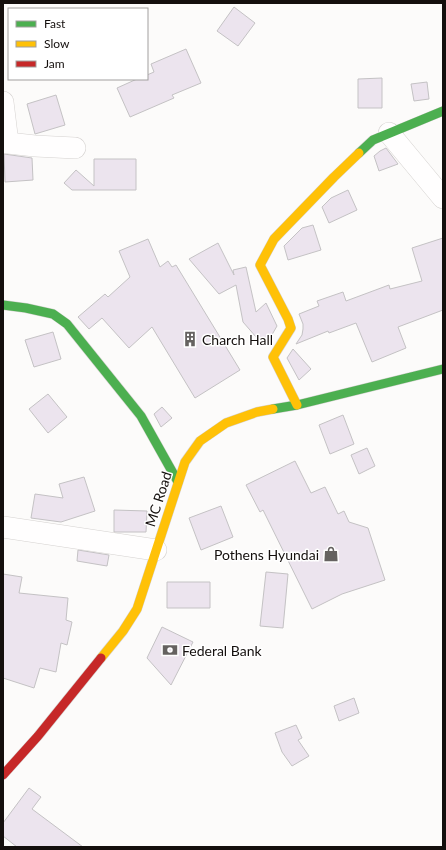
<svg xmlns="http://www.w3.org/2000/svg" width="446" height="850" font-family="Lato,sans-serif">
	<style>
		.building { fill: #ece4ee; stroke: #c4c2c4 }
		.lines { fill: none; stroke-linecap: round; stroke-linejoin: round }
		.street-casing { stroke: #d5d2d0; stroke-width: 22 }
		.fast-casing { stroke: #d5d2d0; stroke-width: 10 }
		.slow-casing { stroke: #d5d2d0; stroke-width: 10 }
		.jam-casing { stroke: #d5d2d0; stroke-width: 10 }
		.street { stroke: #fffefe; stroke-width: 21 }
		.fast { stroke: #4caf50; stroke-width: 9 }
		.slow { stroke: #ffc107; stroke-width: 9 }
		.jam { stroke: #c62828; stroke-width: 9 }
		.labels { text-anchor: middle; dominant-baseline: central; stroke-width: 3; stroke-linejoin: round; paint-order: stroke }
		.poi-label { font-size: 14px; fill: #140f0d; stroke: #fff; text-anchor: start }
		.street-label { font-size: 14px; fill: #140f0d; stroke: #fff }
	</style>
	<rect width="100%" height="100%" fill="#fcfbfa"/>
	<path class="building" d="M234 7 255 23 238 46 217 31Z
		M186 49 201 83 172 95 174 98 130 117 117 88 137 79H147V75L154 72 151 64Z
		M382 78V108H358V79Z
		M427 82 429 99 414 101 411 84Z
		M56 95 65 125 35 134 27 104Z
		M386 148 398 164 379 171 374 156 380 151Z
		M4 154 32 158 33 180 5 182Z
		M94 159H136V190H72L64 183 76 170 94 186Z
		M348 190 357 210 329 223 322 207 331 198Z
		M313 225 321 250 288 260 284 246 302 228Z
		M443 238V310L398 327 406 348 372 362 356 323 329 333 328 331 296 344 302 335 303 329V324L299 314 319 306 317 301 343 292 346 301 389 285 390 289 422 281 412 248Z
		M148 239 160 267 168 261 172 267 176 265 240 370 195 398 152 327 129 348 102 318 89 329 78 317 105 294 108 297 130 277 119 251Z
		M218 243 234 275 233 270 246 267 256 312 266 303 276 324 277 326 266 345 264 343 263 345 243 322 236 285 219 294 189 259Z
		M53 332 61 359 34 367 25 340Z
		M293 349 311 369 299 380 287 358Z
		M48 394 67 417 48 433 29 409Z
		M162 407 172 418 161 427 154 414Z
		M343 415 354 444 330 454 319 425Z
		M367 448 375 466 359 474 351 455Z
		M295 461 311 493 325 487 338 514 344 511 349 522 368 528 385 580 342 594 312 609 263 510 260 512 246 485Z
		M84 477 95 511 61 522 31 518 35 494 63 498 59 484Z
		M221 506 233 537 201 550 189 518Z
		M114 510 147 511 146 532H114Z
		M78 550 109 555 107 566 77 561Z
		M266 572 288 574 283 628 260 626Z
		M3 574 22 577 19 593 68 598 66 620 72 622 67 645 61 643 56 672 40 668 34 688 3 678Z
		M167 582H210V608H167Z
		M162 627 193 642 171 685 147 658Z
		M354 698 359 713 339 721 334 706Z
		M296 725 302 738 298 740 309 756 292 766 282 752 275 733Z
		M29 788 41 797 32 809 83 847H17L3 836V823Z"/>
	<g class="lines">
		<g class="street-casing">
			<path id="street" d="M3 102 8 143 35 146 75 148
				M389 133 443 198
				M3 527 156 550"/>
		</g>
		<g class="fast-casing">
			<path id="fast" d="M359 153 373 140 443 111
				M3 305 26 308 53 314 67 324 141 416 178 482
				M273 409 297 405 443 369"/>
		</g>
		<g class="slow-casing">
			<path id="slow" d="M297 405 273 357 291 328 288 319 260 265 274 239 334 177 359 153
				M101 658 123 631 137 609 185 462 200 441 226 423 257 412 273 409"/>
		</g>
		<g class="jam-casing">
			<path id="jam" d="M3 775 38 736 101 658"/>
		</g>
		<use href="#street" class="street"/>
		<use href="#fast" class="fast"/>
		<use href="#slow" class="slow"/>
		<use href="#jam" class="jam"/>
	</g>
	<defs>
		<g id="building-bare" transform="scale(1.2)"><path d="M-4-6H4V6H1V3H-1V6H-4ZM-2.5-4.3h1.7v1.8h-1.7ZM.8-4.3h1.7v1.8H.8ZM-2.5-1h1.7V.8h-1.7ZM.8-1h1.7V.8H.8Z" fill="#656260" stroke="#fff" stroke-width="2.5" paint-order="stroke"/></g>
		<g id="shop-bare" transform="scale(1.2)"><path d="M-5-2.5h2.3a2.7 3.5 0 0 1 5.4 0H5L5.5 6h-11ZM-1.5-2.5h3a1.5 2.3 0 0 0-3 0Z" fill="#656260" stroke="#fff" stroke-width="2.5" paint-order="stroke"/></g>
		<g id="bank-bare" transform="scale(1.2)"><path d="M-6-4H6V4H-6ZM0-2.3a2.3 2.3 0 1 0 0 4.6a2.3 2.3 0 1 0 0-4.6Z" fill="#656260" stroke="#fff" stroke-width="2.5" paint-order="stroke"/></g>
	</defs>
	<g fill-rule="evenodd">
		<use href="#building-bare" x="190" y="339"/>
		<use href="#shop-bare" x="331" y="554"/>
		<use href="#bank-bare" x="170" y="650"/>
	</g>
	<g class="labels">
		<g class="poi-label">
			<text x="202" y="339">Charch Hall</text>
			<text x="319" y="554" text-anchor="end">Pothens Hyundai</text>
			<text x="182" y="650">Federal Bank</text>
		</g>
		<g class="street-label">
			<text transform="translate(158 499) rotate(-72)">MC Road</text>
		</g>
	</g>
	<rect width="446" height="850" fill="none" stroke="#140f0d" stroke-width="8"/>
	<rect x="8" y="8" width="140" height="72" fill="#ffffff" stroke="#a19f9e"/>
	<rect x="16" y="21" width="20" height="6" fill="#4caf50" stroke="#a19f9e"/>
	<text x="44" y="28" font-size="12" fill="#140f0d">Fast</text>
	<rect x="16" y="41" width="20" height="6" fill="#ffc107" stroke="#a19f9e"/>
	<text x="44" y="48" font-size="12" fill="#140f0d">Slow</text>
	<rect x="16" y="61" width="20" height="6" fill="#c62828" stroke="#a19f9e"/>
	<text x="44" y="68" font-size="12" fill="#140f0d">Jam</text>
</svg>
